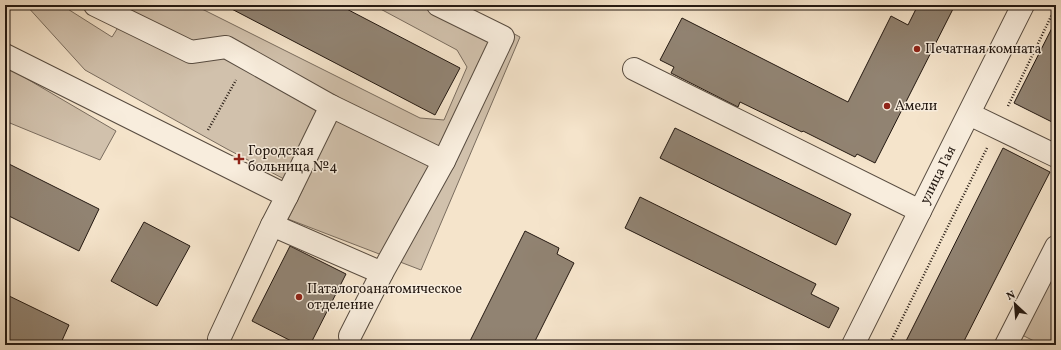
<svg xmlns="http://www.w3.org/2000/svg" width="1061" height="350" font-family="Vollkorn,serif">
	<style>
		.green { fill: #d1c1ac; stroke: #7a6d5f }
		.building { fill: #918372; stroke: #241912 }
		.lines { fill: none; stroke-linecap: round; stroke-linejoin: round }
		.minor-casing { stroke: #584c40; stroke-width: 24 }
		.path { stroke: #241912; stroke-width: 2.5; stroke-dasharray: 1 2; stroke-linecap: butt }
		.minor { stroke: #f8eddd; stroke-width: 22 }
		.poi-dot { fill: #8f2418; stroke: #f8eddd; stroke-width: 1.5 }
		.labels { text-anchor: middle; dominant-baseline: central; stroke-width: 3; stroke-linejoin: round; paint-order: stroke }
		.poi-label { font-size: 14px; fill: #241912; stroke: #f8eddd; text-anchor: start }
		.street-label { font-size: 14px; fill: #241912; stroke: #f8eddd }
	</style>
	<rect width="100%" height="100%" fill="#f5e4cb"/>
	<filter id="stains"><feTurbulence type="fractalNoise" baseFrequency=".005" numOctaves="4"/><feColorMatrix values="0 0 0 0 .2 0 0 0 0 .09 0 0 0 0 .02 0 0 0 .5 -.17"/></filter>
	<radialGradient id="worn" r=".72"><stop offset=".6" stop-color="#630" stop-opacity="0"/><stop offset="1" stop-color="#630" stop-opacity=".3"/></radialGradient>
	<path class="green" d="M26 5H63V6L112 37 132 5H194L420 118 444 120 467 67 457 50 373 5H460L520 37 421 270 288 219 303 189 227 149 85 70Z
		M5 66 116 131 100 160 5 121Z
		M1056 268V345H1042L1022 335Z"/>
	<path class="building" d="M224 5H339L460 68 435 115Z
		M918 5H955L875 163 857 154 855 157 803 131 802 132 740 102 738 107 671 73 674 67 660 60 682 18 848 102 891 16 908 25Z
		M1056 20V124L1014 103Z
		M675 128 851 214 836 245 660 158Z
		M1003 148 1050 172 1031 209 962 345H904Z
		M5 162 99 209 79 251 5 214Z
		M640 197 816 284 811 294 839 308 829 328 625 228Z
		M144 222 190 246 157 306 111 281Z
		M525 231 559 248 557 254 574 263 533 345H468Z
		M290 246 346 274 310 345H299L252 321Z
		M5 294 69 325 60 345H13L5 341Z"/>
	<g class="lines">
		<g class="minor-casing">
			<g id="minor">
				<path d="M95 5 191 52 226 47 331 106 287 196"/>
				<path d="M5 55 287 196 272 225 382 273 444 161 503 37 438 5"/>
				<path d="M634 69 920 211"/>
				<path d="M331 106 444 161"/>
				<path d="M969 114 1056 156"/>
				<path d="M350 336 382 273"/>
				<path d="M220 345 219 339 272 225"/>
				<path id="s1" d="M853 345 1023 5"/>
				<path d="M1006 345 1056 247"/>
			</g>
		</g>
		<path class="path" d="M1008 106 1056 6
			M208 130 236 80
			M889 345 987 148"/>
		<use href="#minor" class="minor"/>
	</g>
	<g class="poi-dot">
		<circle cx="917" cy="49" r="4"/>
		<circle cx="887" cy="106" r="4"/>
		<path d="M237 153h4v4h4v4h-4v4h-4v-4h-4v-4h4z"/>
		<circle cx="299" cy="297" r="4"/>
	</g>
	<g class="labels">
		<g class="poi-label">
			<text x="925" y="49">Печатная комната</text>
			<text x="895" y="106">Амели</text>
			<text x="248" y="151">Городская<tspan x="248" dy="16">больница №4</tspan></text>
			<text x="307" y="289">Паталогоанатомическое<tspan x="307" dy="16">отделение</tspan></text>
		</g>
		<g class="street-label">
			<text stroke="none"><textPath href="#s1" startOffset="190">улица Гая</textPath></text>
		</g>
	</g>
	<rect width="1061" height="350" fill="none" stroke="#f5e4cb" stroke-width="20"/>
	<rect x="6" y="6" width="1049" height="338" fill="none" stroke="#241912" stroke-width="2"/>
	<rect x="10" y="10" width="1041" height="330" fill="none" stroke="#241912"/>
	<g transform="translate(1015 304) rotate(334)" stroke="#f8eddd" stroke-width="3" paint-order="stroke">
	<path d="M0-3L7 15L0 10L-7 15Z" fill="#241912"/>
	<text y="-6" font-size="11" font-weight="bold" text-anchor="middle" fill="#241912">N</text>
	</g>
	<rect width="100%" height="100%" filter="url(#stains)"/>
	<rect width="100%" height="100%" fill="url(#worn)"/>
</svg>
